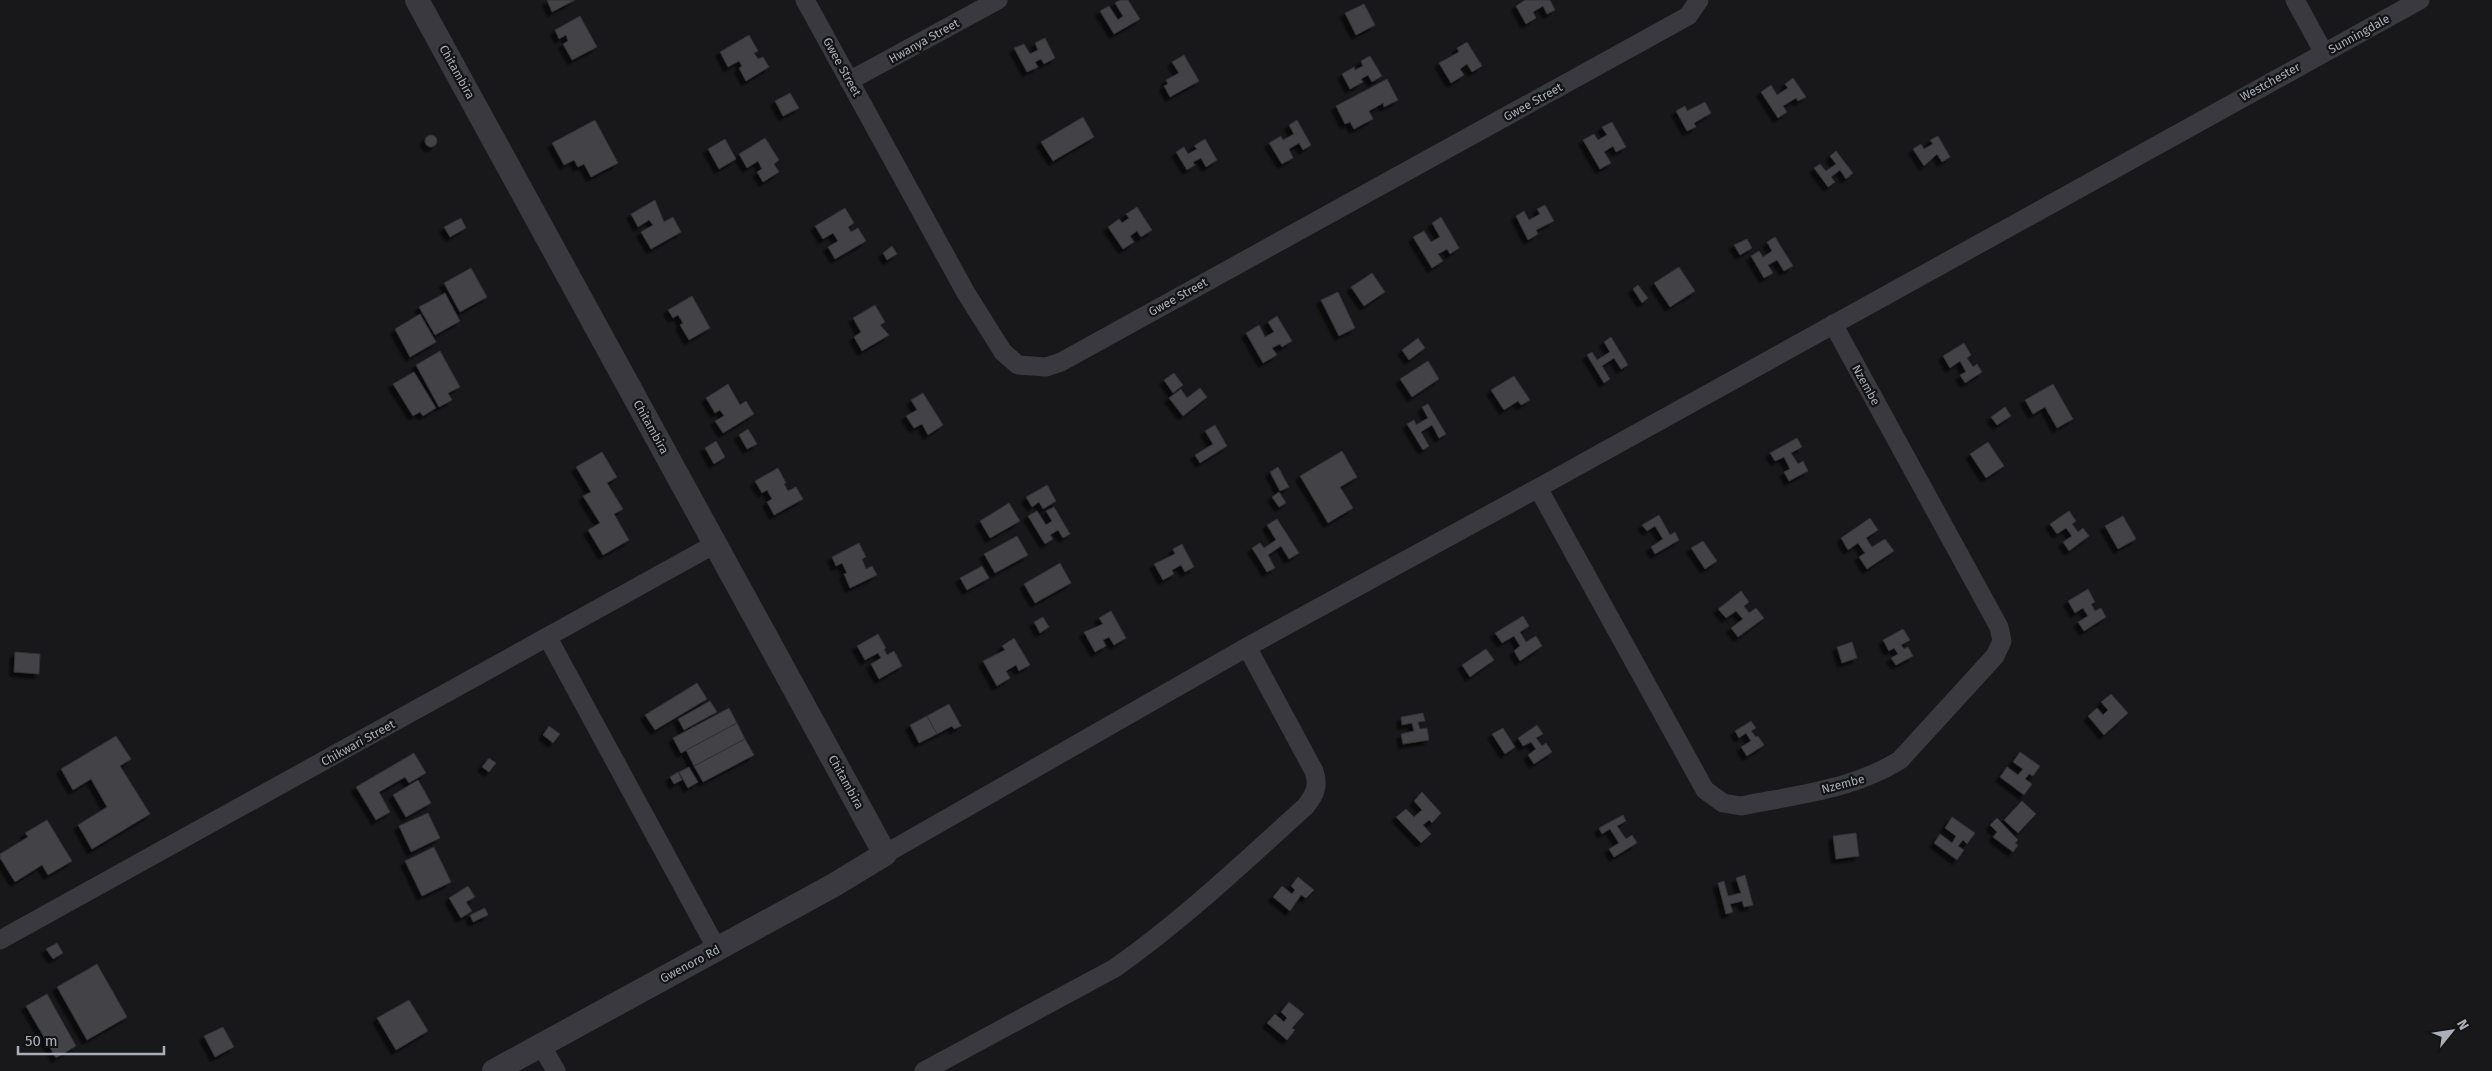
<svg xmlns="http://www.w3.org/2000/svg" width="2492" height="1071" font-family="'Fira Sans',sans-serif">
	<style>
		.building { fill: #424347; stroke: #323236; filter: url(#shadow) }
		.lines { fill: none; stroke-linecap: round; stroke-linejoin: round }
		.minor { stroke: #39393f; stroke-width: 19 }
		.tertiary { stroke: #39393f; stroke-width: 24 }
		.labels { text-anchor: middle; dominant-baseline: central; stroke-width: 4.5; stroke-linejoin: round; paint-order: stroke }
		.street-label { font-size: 12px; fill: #aaaeb9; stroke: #131315 }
	</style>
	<defs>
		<filter id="shadow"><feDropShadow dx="-4.5" dy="4.5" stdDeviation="1" flood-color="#0009"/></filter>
	</defs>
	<rect width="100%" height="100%" fill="#18181a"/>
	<path class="building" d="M547 0H575L552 12Z
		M1120 0H1128L1140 19 1114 34 1100 11 1109 6 1118 20 1123 16 1115 3Z
		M1525 0H1550L1555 10 1547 14 1543 6 1533 12 1536 18 1526 24 1516 6Z
		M1364 4 1375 25 1356 35 1345 13Z
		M580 16 597 47 572 60 563 44 568 41 566 35 559 39 555 30Z
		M749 35 758 51 754 53 758 59 763 57 769 67 746 81 739 68 742 66 739 61 728 67 720 52Z
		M1045 38 1055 58 1044 64 1041 59 1035 62 1038 67 1027 72 1014 48 1024 44 1030 54 1038 50 1035 43Z
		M1467 42 1482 66 1472 72 1467 64 1460 69 1464 75 1451 83 1439 63 1459 52 1457 48Z
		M1184 55 1199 81 1170 97 1164 86 1168 84 1166 80 1179 73 1172 62Z
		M1370 56 1382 76 1372 82 1368 75 1361 79 1363 82 1350 89 1342 74 1354 67 1355 70 1363 66 1361 61Z
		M1793 78 1806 97 1798 101 1796 98 1783 106 1787 112 1778 118 1761 92 1771 85 1777 95 1788 88 1785 84Z
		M1387 79 1398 100 1384 107 1383 103 1369 111 1373 119 1354 129 1350 122 1345 124 1336 106Z
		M790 93 799 108 783 116 775 101Z
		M1705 102 1711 113 1694 123 1696 127 1687 131 1676 111 1685 106 1687 111Z
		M1083 117 1094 137 1053 161 1041 142Z
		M595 120 618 163 591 177 584 164 578 167 574 160 564 165 552 143Z
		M1297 120 1311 145 1303 150 1299 143 1289 149 1293 158 1282 164 1269 143 1281 136 1283 140 1294 134 1289 125Z
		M1612 122 1626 147 1616 152 1613 146 1604 152 1611 163 1600 169 1583 140 1594 134 1598 140 1607 135 1602 127Z
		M425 141a6 6 0 1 1 12 0a6 6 0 1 1-12 0Z
		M1938 136 1950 157 1942 162 1937 154 1924 166 1913 149 1921 144 1924 149 1933 144 1930 140Z
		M765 138 779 160 774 164 779 172 763 182 757 172 762 169 758 161 747 168 739 154Z
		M725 139 736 159 719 169 708 149Z
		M1205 139 1217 160 1206 167 1201 158 1193 162 1195 165 1187 170 1176 152 1184 147 1188 154 1197 149 1194 146Z
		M1836 151 1853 173 1846 179 1840 170 1831 177 1835 182 1828 187 1814 168 1820 164 1826 171 1836 164 1830 156Z
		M655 200 664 222 673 217 681 232 651 249 641 232 653 225 649 220 638 227 631 214Z
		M1545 205 1554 221 1536 230 1538 234 1528 240 1516 216 1524 211 1529 220 1540 214 1537 209Z
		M1137 207 1152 230 1141 237 1137 231 1130 236 1134 242 1123 249 1108 227 1119 219 1122 223 1129 218 1126 214Z
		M845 208 854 223 848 227 851 232 858 228 866 241 835 259 828 247 838 241 833 233 823 239 815 226Z
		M1441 217 1459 248 1450 254 1447 249 1438 254 1443 261 1432 268 1413 237 1424 231 1431 242 1440 237 1432 223Z
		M461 218 466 228 450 237 444 227Z
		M1775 237 1793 266 1784 271 1777 260 1768 265 1773 273 1764 278 1751 256 1759 251 1763 257 1772 251 1767 242Z
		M1747 239 1752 248 1740 255 1734 245Z
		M892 246 897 254 887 260 883 253Z
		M1679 267 1695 291 1670 307 1654 283Z
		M471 268 487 297 460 312 444 283Z
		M1372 273 1385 292 1364 306 1351 287Z
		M1638 285 1648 298 1642 303 1633 289Z
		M1338 292 1355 328 1339 336 1321 300Z
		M445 293 460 321 435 335 419 307Z
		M692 296 710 328 689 340 680 325 683 323 678 315 673 318 668 310Z
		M875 305 885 322 880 325 889 335 862 351 854 337 861 332 853 318Z
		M420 314 436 342 410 357 395 329Z
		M1277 316 1292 341 1282 347 1280 344 1272 348 1277 355 1263 363 1246 333 1259 325 1265 337 1274 332 1268 322Z
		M1611 337 1628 365 1621 369 1614 358 1602 366 1610 379 1604 383 1587 355 1592 352 1597 360 1610 352 1604 342Z
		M1418 338 1425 348 1409 360 1402 350Z
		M1964 343 1971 355 1967 358 1973 367 1977 364 1982 372 1965 383 1960 375 1966 372 1960 361 1950 368 1943 356Z
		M440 351 460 387 448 393 452 400 439 407 416 365Z
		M1428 361 1439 379 1412 397 1400 379Z
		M414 372 436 408 423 416 420 412 413 416 393 384Z
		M1174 373 1183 385 1173 393 1164 380Z
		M1514 376 1530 400 1521 405 1518 401 1504 410 1491 390Z
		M728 384 740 405 746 401 754 414 723 433 715 421 724 416 720 410 715 413 706 398Z
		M2053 384 2073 419 2057 428 2045 407 2033 414 2025 400Z
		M1200 388 1207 397 1183 416 1169 398 1181 389 1187 398Z
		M923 393 943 425 928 435 922 424 914 428 906 416 917 410 911 400Z
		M1428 404 1446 434 1439 438 1432 425 1421 432 1429 446 1423 450 1407 424 1414 420 1416 425 1428 418 1422 407Z
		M2005 407 2011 416 1997 425 1991 417Z
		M1215 425 1227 446 1200 463 1195 455 1213 444 1205 431Z
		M748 429 757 444 747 449 739 435Z
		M1797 438 1802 447 1791 453 1798 464 1803 461 1808 471 1789 481 1784 472 1790 469 1784 457 1775 461 1770 453Z
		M716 441 725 457 714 464 705 448Z
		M1988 442 2004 466 1986 478 1970 454Z
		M1342 451 1357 477 1340 487 1353 508 1328 523 1300 476Z
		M602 452 617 477 607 483 623 509 614 514 629 540 603 555 588 530 600 523 583 496 591 492 576 467Z
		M1278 467 1289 487 1280 491 1270 472Z
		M778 468 786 483 784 484 788 491 796 487 803 499 774 515 767 502 772 499 767 490 762 493 755 481Z
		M1047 485 1056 501 1043 509 1039 502 1032 507 1026 497Z
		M1279 492 1286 503 1279 507 1272 497Z
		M1009 503 1020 521 990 538 980 521Z
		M1054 507 1070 534 1063 538 1058 530 1050 535 1053 539 1045 544 1028 516 1037 511 1046 525 1052 521 1046 511Z
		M2069 511 2076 521 2072 524 2078 532 2083 528 2089 536 2069 551 2063 542 2072 536 2066 528 2057 534 2050 524Z
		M1659 515 1670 535 1675 532 1679 540 1655 554 1651 547 1663 539 1655 526 1647 531 1642 525Z
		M2123 516 2136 539 2118 549 2105 526Z
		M1870 518 1878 530 1866 538 1872 547 1885 539 1894 551 1867 569 1859 557 1865 553 1858 543 1848 550 1841 538Z
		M1277 519 1299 553 1289 559 1281 546 1268 555 1275 568 1267 572 1252 548 1260 543 1264 548 1276 540 1267 525Z
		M1017 536 1028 555 995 573 984 554Z
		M1703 541 1717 561 1705 569 1691 548Z
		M859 543 866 557 862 559 866 569 872 566 877 575 850 588 844 574 847 573 842 563 836 566 832 557Z
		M1182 544 1194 567 1185 572 1181 565 1172 570 1174 574 1163 580 1154 564 1175 554 1173 549Z
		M1060 563 1071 583 1035 603 1024 584Z
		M982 566 989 578 967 590 960 578Z
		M2088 589 2095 602 2091 604 2095 611 2101 608 2106 617 2084 631 2078 622 2088 616 2083 608 2075 613 2068 601Z
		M1741 591 1749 602 1744 606 1749 613 1756 608 1764 618 1738 637 1731 628 1743 619 1736 611 1726 618 1718 609Z
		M1111 611 1126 638 1114 645 1109 637 1103 640 1106 646 1095 652 1084 632 1103 624 1099 618Z
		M1523 616 1529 626 1520 632 1526 642 1536 636 1542 646 1520 661 1514 651 1520 646 1514 636 1502 643 1495 633Z
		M1043 617 1049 627 1040 633 1034 622Z
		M1903 629 1910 640 1901 645 1904 649 1908 647 1913 656 1896 665 1891 658 1898 654 1894 648 1889 651 1883 640Z
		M878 634 886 648 884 649 887 655 894 651 902 666 879 679 871 664 881 658 878 653 865 660 857 646Z
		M1014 638 1030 665 1019 671 1016 665 1006 671 1010 678 997 686 983 661 1005 650 1002 646Z
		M1852 642 1857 658 1842 663 1837 647Z
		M1486 649 1494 660 1470 677 1462 665Z
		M15 652 40 654 39 674 14 672Z
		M697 683 707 699 655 730 645 715Z
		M2111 694 2128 713 2104 735 2088 716 2097 708 2103 715 2108 710 2101 702Z
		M710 701 717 712 684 730 678 719Z
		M949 704 961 726 954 729 952 726 937 734 927 716Z
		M729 708 737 723 681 753 673 738Z
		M1423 713 1425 721 1418 722 1420 729 1427 728 1429 740 1403 744 1401 734 1414 731 1412 723 1402 725 1401 717Z
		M927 716 937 734 919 743 910 725Z
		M1751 721 1756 728 1751 731 1756 737 1758 736 1764 745 1747 756 1741 747 1751 741 1746 733 1739 738 1735 731Z
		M737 723 745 739 694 766 686 750Z
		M1537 725 1543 734 1536 738 1542 746 1546 743 1552 752 1534 764 1528 755 1536 749 1531 742 1523 746 1518 738Z
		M549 726 560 734 553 743 543 735Z
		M1503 728 1515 747 1505 754 1492 734Z
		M116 736 131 759 120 766 150 814 92 849 78 825 107 807 91 779 73 790 61 769Z
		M745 739 754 755 703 782 694 766Z
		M2020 752 2040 766 2033 776 2029 774 2025 779 2032 784 2024 795 2000 777 2007 767 2018 775 2023 769 2013 762Z
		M414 753 426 773 409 783 405 777 379 792 390 812 376 820 356 787Z
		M489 758 496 763 489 772 482 767Z
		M689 767 698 782 688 788 679 772Z
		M678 772 682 780 674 784 670 777Z
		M418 780 431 803 406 817 393 795Z
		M1422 792 1441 813 1432 823 1429 820 1423 825 1431 834 1421 843 1396 817 1406 809 1414 817 1422 810 1414 801Z
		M2022 801 2036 814 2018 833 2004 820Z
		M428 813 440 838 411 852 399 826Z
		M1623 815 1626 821 1617 826 1626 839 1632 835 1637 843 1614 857 1609 849 1619 843 1610 829 1602 834 1599 828Z
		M1952 817 1975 833 1967 844 1963 840 1958 846 1964 850 1957 860 1934 843 1940 834 1952 843 1956 836 1945 828Z
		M1997 818 2018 840 2015 843 2018 845 2013 852 1993 837 1997 832 1990 825Z
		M47 820 72 861 48 875 42 865 15 882 0 858V854L28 837 25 833Z
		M1856 833 1859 856 1836 859 1833 836Z
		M434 847 451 882 422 896 405 861Z
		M1745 875 1753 905 1744 907 1742 901 1730 904 1733 912 1726 914 1718 883 1724 881 1728 896 1741 893 1736 878Z
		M1298 877 1314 890 1306 898 1301 895 1290 911 1273 897 1282 886 1292 894 1295 890 1291 886Z
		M468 886 475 897 466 902 472 911 461 918 449 898Z
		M485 908 488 915 473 922 470 915Z
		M57 943 63 953 53 959 46 949Z
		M97 964 127 1017 87 1040 57 987Z
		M47 994 76 1046 56 1058 26 1006Z
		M409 1000 428 1031 396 1050 377 1018Z
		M1289 1002 1304 1014 1292 1028 1295 1030 1287 1040 1267 1023 1275 1014 1284 1022 1287 1018 1281 1012Z
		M223 1027 234 1047 215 1057 204 1036Z"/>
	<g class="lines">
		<path class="minor" d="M805 0 966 293 1003 352 1018 365 1046 367 1061 362 1688 16 1699 0
			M2324 53 2420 0
			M849 81 998 0
			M1538 488 1705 790 1723 803 1741 806C1796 795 1852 790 1900 760L1995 656 2002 641 1999 627 1833 324
			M548 638 717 949
			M885 854 1247 647 1538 488 2324 53 2295 0
			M0 940 715 544
			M541 1045 556 1071
			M924 1071 1115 968C1183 920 1244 862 1306 806 1315 794 1319 786 1314 771L1247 647"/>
		<path class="tertiary" d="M417 0 885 854 834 885 494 1071"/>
	</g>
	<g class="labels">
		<g class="street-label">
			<text transform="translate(2359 34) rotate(-29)">Sunningdale</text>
			<text transform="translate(924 41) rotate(-29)">Hwanya Street</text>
			<text transform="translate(842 67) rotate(61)">Gwee Street</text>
			<text transform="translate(457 72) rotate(61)">Chitambira</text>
			<text transform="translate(2270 82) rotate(-29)">Westchester</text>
			<text transform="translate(1533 102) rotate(-29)">Gwee Street</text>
			<text transform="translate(1178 297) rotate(-29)">Gwee Street</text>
			<text transform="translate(1866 385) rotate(61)">Nzembe</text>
			<text transform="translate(651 427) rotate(61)">Chitambira</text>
			<text transform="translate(358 743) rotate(-29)">Chikwari Street</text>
			<text transform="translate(846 782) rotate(61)">Chitambira</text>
			<text transform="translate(1843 784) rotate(-15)">Nzembe</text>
			<text transform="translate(690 964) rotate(-28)">Gwenoro Rd</text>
		</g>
	</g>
	<g transform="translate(2452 1031) rotate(60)" stroke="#131315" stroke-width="4" paint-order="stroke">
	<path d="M0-4L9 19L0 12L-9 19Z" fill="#aaaeb9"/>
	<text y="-8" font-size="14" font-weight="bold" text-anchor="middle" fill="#aaaeb9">N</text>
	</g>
	<path d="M18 1046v8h146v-8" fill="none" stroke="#aaaeb9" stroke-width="2.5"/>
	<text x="25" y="1046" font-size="15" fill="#aaaeb9" stroke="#131315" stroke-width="4" paint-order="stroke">50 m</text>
</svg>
